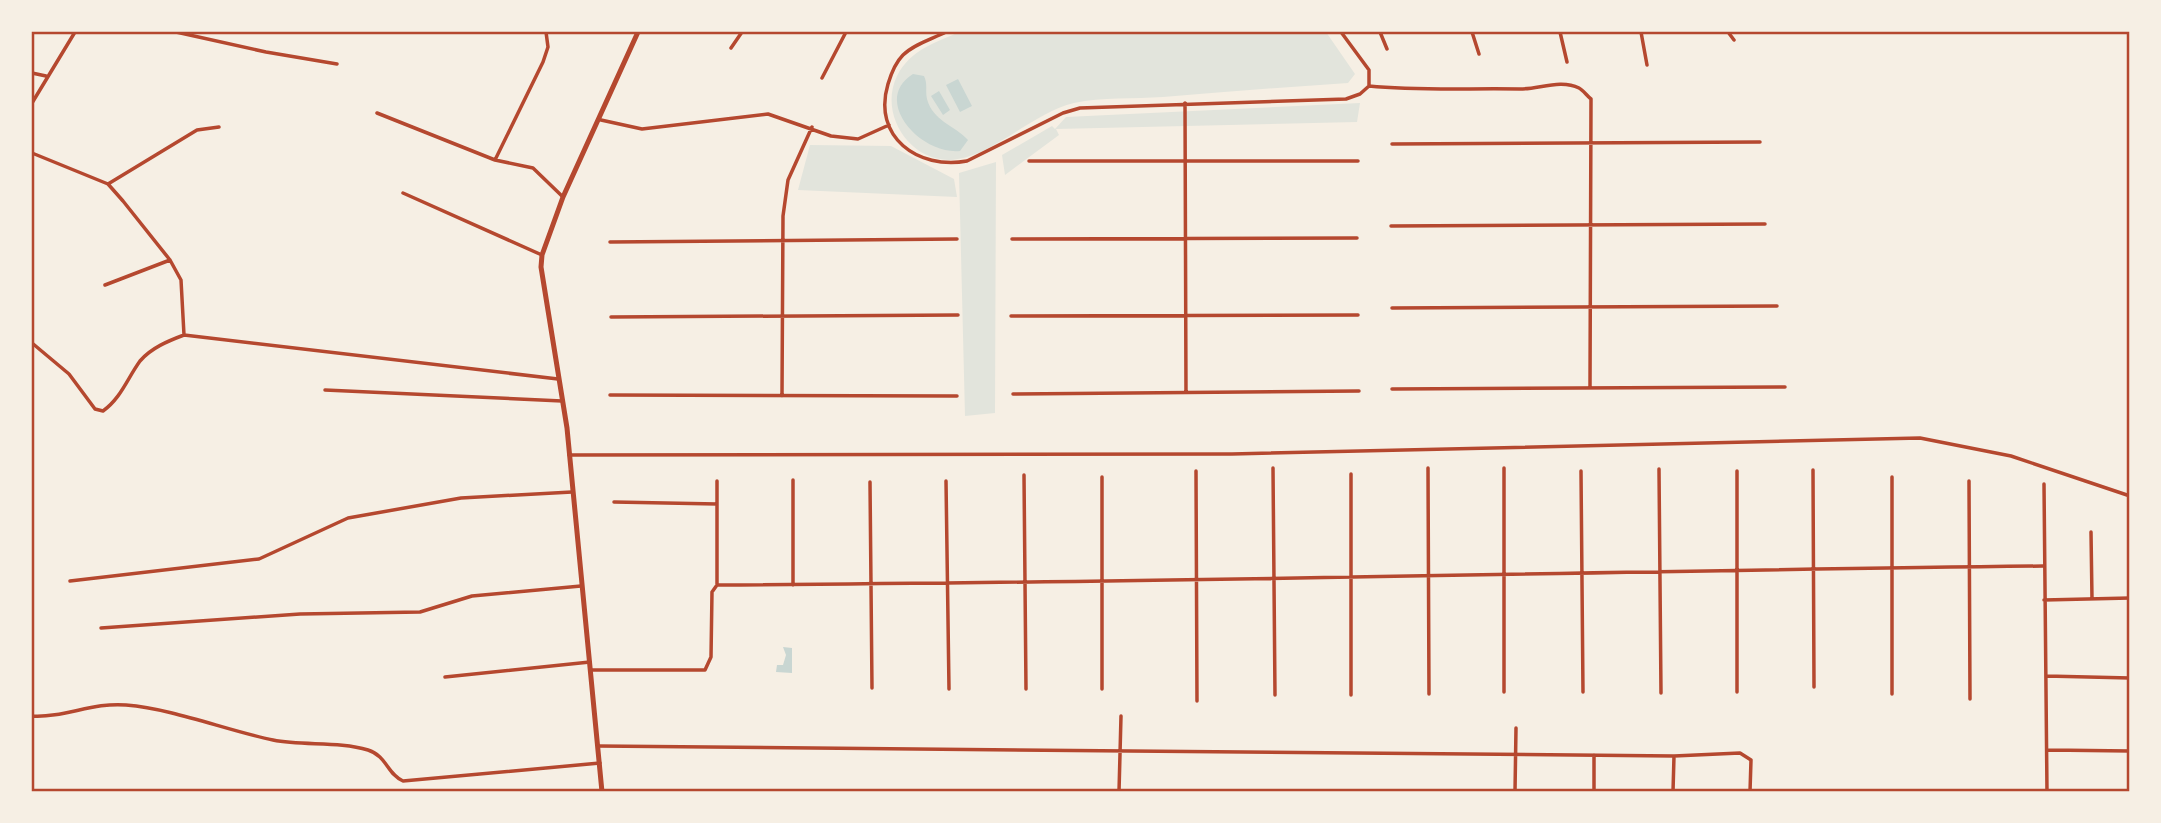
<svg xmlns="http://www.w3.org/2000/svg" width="2161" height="823" font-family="'PT Sans',sans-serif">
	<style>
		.green { fill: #e2e4dc }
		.water { fill: #c9d6d2 }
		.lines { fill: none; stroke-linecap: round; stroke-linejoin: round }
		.minor { stroke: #b5482f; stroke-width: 3.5 }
		.tertiary { stroke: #b5482f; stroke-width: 5 }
		.neatline { fill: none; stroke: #b5482f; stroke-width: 2.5 }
	</style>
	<rect width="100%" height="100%" fill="#f6efe4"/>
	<path class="green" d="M960 32H1326L1355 74 1348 83C1286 87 1225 92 1163 97 1134 99 1102 97 1074 103 1031 113 991 159 949 160 908 160 879 113 897 76 910 50 936 42 960 32Z
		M1360 103 1357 122 1056 129 1059 135 1005 175 1002 155 1052 126 1055 129 1066 117Z
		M810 145 891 146 954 179 957 197 798 190Z
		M996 162 995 413 965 416 959 173Z"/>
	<path class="water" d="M913 74 924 76C928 84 925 91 927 99 933 121 954 125 968 140L960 151C920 155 871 100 913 74Z
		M958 79 972 106 960 112 946 85Z
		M939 91 950 110 943 115 931 96Z
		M783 647 792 648V673L776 672 777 665H783L786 655Z"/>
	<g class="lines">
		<path class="minor" d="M176 32 266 52 337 64
			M946 32C932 39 914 44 903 55 895 63 891 74 888 84 872 137 918 170 967 161L1063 113 1080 108 1346 99 1360 94 1369 86V70L1341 32
			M1380 32 1387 49
			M1472 32 1479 54
			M1560 32 1567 62
			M1641 32 1647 65
			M1728 32 1734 40
			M731 48 742 32
			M32 73 46 76
			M822 78 846 32
			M1369 86C1419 91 1470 88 1520 89 1539 89 1561 79 1579 88 1583 90 1587 96 1591 99L1590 388
			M32 103 75 32
			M1185 103 1186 392
			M377 113 495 160 533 168 563 197
			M601 120 642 129 768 114 831 136 858 139 889 125
			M1392 144 1760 142
			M32 153 108 184 123 201 170 260 181 280 184 335
			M495 160 543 62 548 47 546 32
			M1029 161H1358
			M108 184 197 130 219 127
			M403 193 542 255
			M1391 226 1765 224
			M1012 239 1357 238
			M610 242 957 239
			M105 285 170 260
			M1392 308 1777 306
			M1011 316 1358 315
			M611 317 958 315
			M32 343 69 374 95 409 103 411C121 398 127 379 140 361 151 348 168 341 184 335L558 379
			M1392 389 1785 387
			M325 390 562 401
			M1013 394 1359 391
			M610 395 957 396
			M782 396 783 216 788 180 812 127
			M569 455 1232 454 1920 438 2011 456 2130 496
			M1273 468 1275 695
			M1428 468 1429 694
			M1504 468V692
			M1659 469 1661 693
			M1813 470 1814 687
			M1196 471 1197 701
			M1581 471 1583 692
			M1737 471V692
			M1351 474V695
			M1024 475 1026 689
			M1892 477V694
			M793 480V585
			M717 481V584
			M946 481 949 689
			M1969 481 1970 699
			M870 482 872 688
			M2044 484 2047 792
			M614 502 717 504
			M2091 532 2092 599
			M70 581 259 559 348 518 461 498 572 492
			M2044 600 2130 598
			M101 628 300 614 420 612 472 596 581 586
			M592 670H705L711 657 712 592 717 585C1159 583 1601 571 2043 566
			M2046 676 2130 678
			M445 677 590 662
			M1102 689V477
			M32 716C64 718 93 702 126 705 174 709 225 730 273 740 303 746 339 741 368 750 387 756 387 774 403 781L600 763
			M598 746 1674 756 1740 753 1751 760 1750 792
			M2048 750 2130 751
			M1119 792 1121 716
			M1515 792 1516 728
			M1594 792V755
			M1673 792 1674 756"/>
		<path class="tertiary" d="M602 792 567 428 541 267 542 255 563 197 638 32"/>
	</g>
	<rect width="2161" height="823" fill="none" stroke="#f6efe4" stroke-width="66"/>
	<rect x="33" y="33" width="2095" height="757" class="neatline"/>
</svg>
